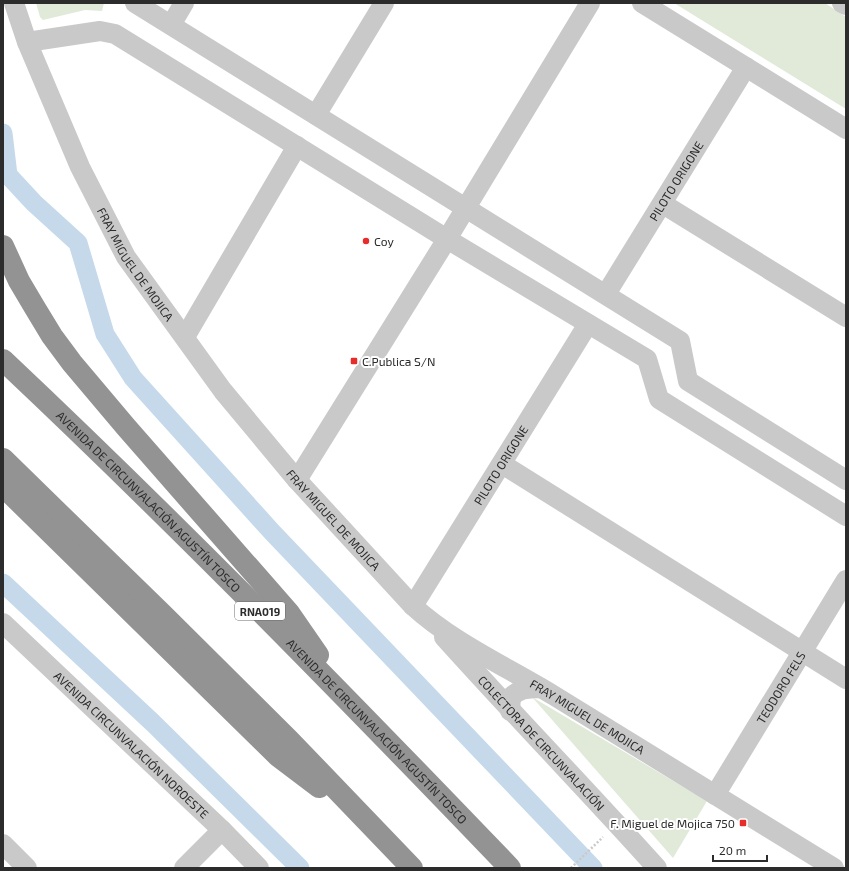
<svg xmlns="http://www.w3.org/2000/svg" width="849" height="871" font-family="'Exo 2',sans-serif">
	<style>
		.green { fill: #e1ead9 }
		.lines { fill: none; stroke-linecap: round; stroke-linejoin: round }
		.canal { stroke: #c5d9eb; stroke-width: 19 }
		.path { stroke: #c9c9c9; stroke-width: 2.5; stroke-dasharray: 2 2; stroke-linecap: butt }
		.street { stroke: #c9c9c9; stroke-width: 20 }
		.highway { stroke: #939393; stroke-width: 22 }
		.poi-dot { fill: #e72d2b; stroke: #fff; stroke-width: 1.5 }
		.labels { text-anchor: middle; dominant-baseline: central; stroke-width: 4; stroke-linejoin: round; paint-order: stroke }
		.shield { fill: #fff; stroke: #6b6b6b; stroke-width: 1 }
		.shield-label { font-size: 11px; font-weight: bold; fill: #2c2c2c }
		.street-label { font-size: 12px; fill: #2c2c2c; stroke: #fff }
		.poi-label { font-size: 12px; fill: #2c2c2c; stroke: #fff; text-anchor: start }
	</style>
	<rect width="100%" height="100%" fill="#fff"/>
	<path class="green" d="M36 3H104L102 11 85 10 43 20 40 17Z
		M674 3H825L846 17V109Z
		M532 697 707 801 673 858Z"/>
	<g class="lines">
		<path class="canal" d="M3 133 8 175 34 203 78 243 105 334 133 378 272 532 593 868
			M3 583 153 723 300 868"/>
		<path class="path" d="M571 868 603 837"/>
		<g class="street">
			<path id="s1" d="M14 3 27 42 80 167 126 257 223 391 297 480 413 606C452 642 507 667 553 695 647 753 741 810 834 868"/>
			<path d="M135 3 680 341 688 381 846 480"/>
			<path d="M642 3 846 129"/>
			<path d="M842 3 846 5"/>
			<path d="M171 25 184 3"/>
			<path d="M27 42 100 31 115 34 447 239 647 359 659 399 846 516"/>
			<path d="M316 115 384 3"/>
			<path d="M663 204 846 317"/>
			<path id="s2" d="M606 294 746 67"/>
			<path d="M185 337 297 146"/>
			<path d="M502 464 846 679"/>
			<path d="M297 480 447 239 590 3"/>
			<path id="s3" d="M413 606 588 324"/>
			<path id="s4" d="M3 623 222 830 259 868"/>
			<path id="s5" d="M444 637C514 715 587 790 657 868"/>
			<path d="M510 711 511 697C522 687 528 689 541 688"/>
			<path id="s6" d="M715 795 846 580"/>
			<path d="M3 844 27 868"/>
			<path d="M184 868 222 830"/>
		</g>
		<g class="highway">
			<path d="M3 246 19 281 35 308 52 336 72 363 126 427 289 613 318 655"/>
			<path id="s7" d="M3 360C177 524 344 695 510 868"/>
			<path d="M3 459 163 615 290 741 412 868"/>
			<path d="M3 486 278 756 319 787"/>
		</g>
	</g>
	<g class="poi-dot">
		<circle cx="366" cy="241" r="4"/>
		<rect x="350" y="357" width="8" height="8" rx="2"/>
		<rect x="739" y="819" width="8" height="8" rx="2"/>
	</g>
	<g class="labels">
		<rect class="shield" x="235" y="602" width="50" height="18" rx="3"/>
		<g class="shield-label">
			<text x="260" y="611">RNA019</text>
		</g>
		<g class="street-label">
			<text stroke="none"><textPath href="#s2" startOffset="133">PILOTO ORIGONE</textPath></text>
			<text stroke="none"><textPath href="#s1" startOffset="289">FRAY MIGUEL DE MOJICA</textPath></text>
			<text stroke="none"><textPath href="#s3" startOffset="166">PILOTO ORIGONE</textPath></text>
			<text stroke="none"><textPath href="#s7" startOffset="203">AVENIDA DE CIRCUNVALACIÓN AGUSTÍN TOSCO</textPath></text>
			<text stroke="none"><textPath href="#s1" startOffset="613">FRAY MIGUEL DE MOJICA</textPath></text>
			<text stroke="none"><textPath href="#s6" startOffset="126">TEODORO FELS</textPath></text>
			<text stroke="none"><textPath href="#s1" startOffset="937">FRAY MIGUEL DE MOJICA</textPath></text>
			<text stroke="none"><textPath href="#s7" startOffset="527">AVENIDA DE CIRCUNVALACIÓN AGUSTÍN TOSCO</textPath></text>
			<text stroke="none"><textPath href="#s5" startOffset="144">COLECTORA DE CIRCUNVALACIÓN</textPath></text>
			<text stroke="none"><textPath href="#s4" startOffset="177">AVENIDA CIRCUNVALACIÓN NOROESTE</textPath></text>
		</g>
		<g class="poi-label">
			<text x="374" y="241">Coy</text>
			<text x="362" y="361">C.Publica S/N</text>
			<text x="735" y="823" text-anchor="end">F. Miguel de Mojica 750</text>
		</g>
	</g>
	<rect width="849" height="871" fill="none" stroke="#2c2c2c" stroke-width="8"/>
	<path d="M713 855v6h54v-6" fill="none" stroke="#2c2c2c" stroke-width="2"/>
	<text x="719" y="855" font-size="12" fill="#2c2c2c" stroke="#ffffff" stroke-width="3" paint-order="stroke">20 m</text>
</svg>
